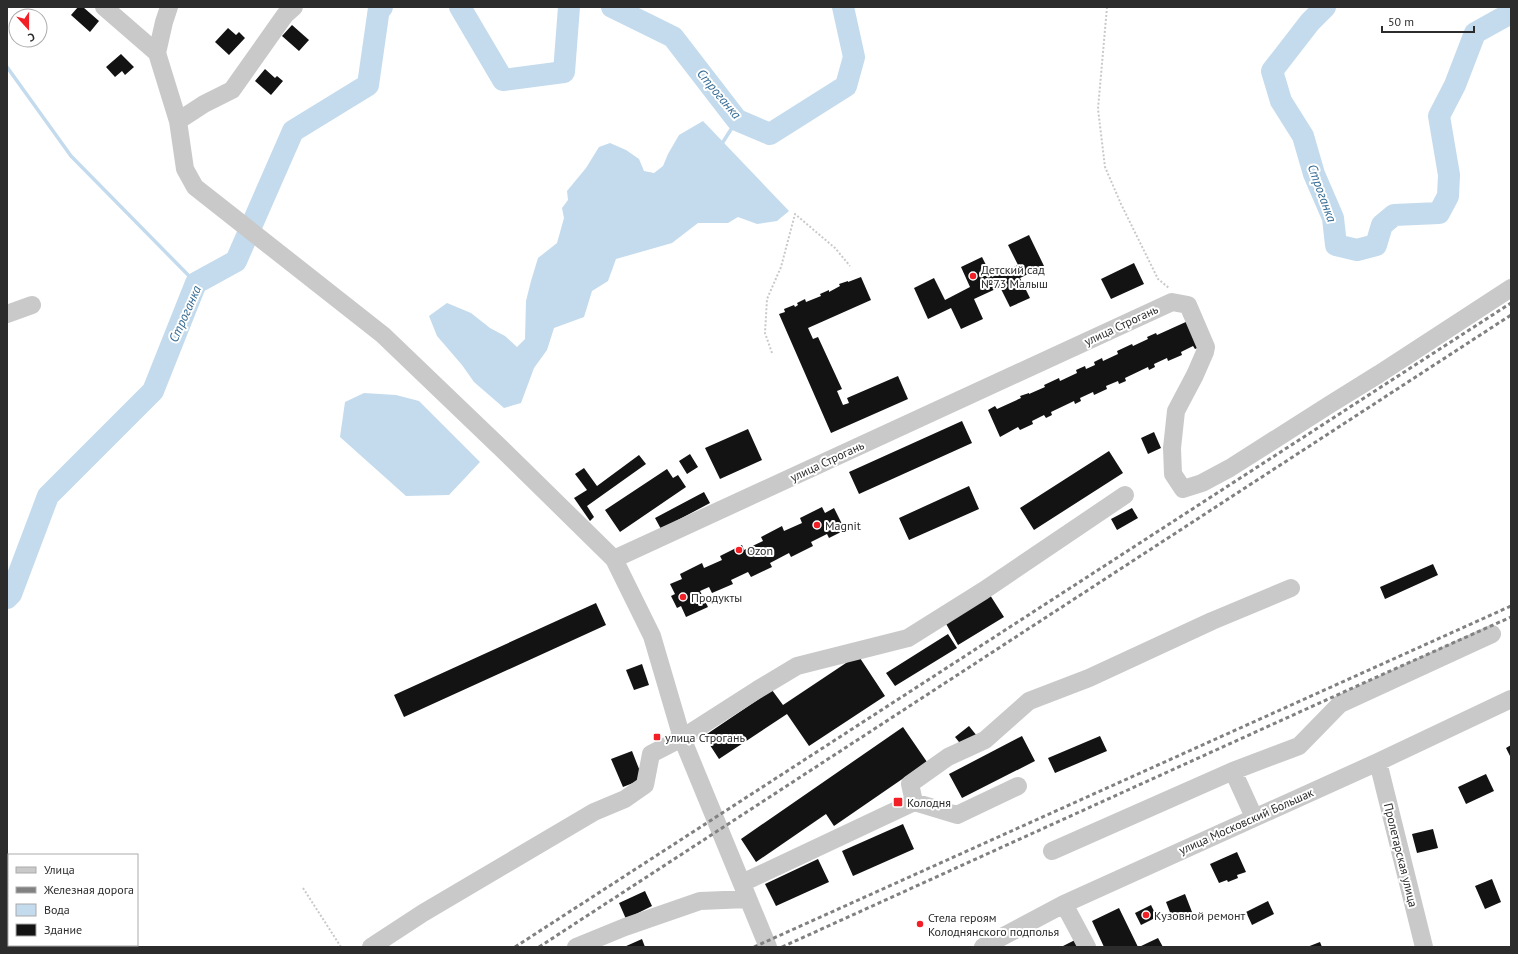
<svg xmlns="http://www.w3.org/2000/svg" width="1518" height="954" font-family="'PT Sans',sans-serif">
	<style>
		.water { fill: #c3dbed }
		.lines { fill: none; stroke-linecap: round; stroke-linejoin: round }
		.stream { stroke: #c3dbed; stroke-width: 3.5 }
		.river { stroke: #c3dbed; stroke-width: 22 }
		.building { fill: #131313 }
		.path { stroke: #c9c9c9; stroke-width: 2; stroke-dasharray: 2 2; stroke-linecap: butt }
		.minor { stroke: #c9c9c9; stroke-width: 18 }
		.rail { stroke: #818181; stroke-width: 3; stroke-dasharray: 4 3; stroke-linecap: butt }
		.poi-dot { fill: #f22026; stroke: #fff; stroke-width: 1.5 }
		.labels { text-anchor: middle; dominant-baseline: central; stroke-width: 4; stroke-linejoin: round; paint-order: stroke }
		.poi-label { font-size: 12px; fill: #2c2c2c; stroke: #fff; text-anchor: start }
		.street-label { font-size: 12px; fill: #2c2c2c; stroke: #fff }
		.water-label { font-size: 13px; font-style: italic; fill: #356b94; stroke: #fff }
	</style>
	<rect width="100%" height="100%" fill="#fff"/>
	<path class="water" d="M703 121 789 211 777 221 757 224 738 217 728 223H698L672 243 616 259 608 281 592 291 584 317 554 328 547 350 534 368 521 403 504 408 474 382 462 365 437 336 429 316 447 303 471 313 490 328 505 336 517 347 525 339 526 301 531 281 538 258 557 243 564 218 562 208 568 200 567 191 586 168 599 147 610 143 626 150 639 159 644 171 654 173 663 166 668 154 679 135Z
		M364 393 396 395 419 401 480 462 449 495 406 496 340 437 345 402Z"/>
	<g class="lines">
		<path class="stream" d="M7 67 71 156 196 283
			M723 142 737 120"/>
		<path class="river" d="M460 7 503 80 564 72 569 7
			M612 7 673 37 737 120 770 134 846 86 854 57 843 7
			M1325 7 1310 22 1272 71 1281 101 1303 136 1314 174 1333 218 1336 245 1357 250 1376 245 1382 225 1394 215 1439 213 1448 196 1449 175 1439 116 1455 85 1475 33 1511 13
			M7 598 11 594 48 496 153 391 196 283 236 261 293 131 368 85 379 8 382 7"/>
	</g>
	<path class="building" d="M78 7H83L99 21 90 32 71 15Z
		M292 25 309 40 299 51 282 36Z
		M228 28 236 35 239 32 245 38 229 55 215 42Z
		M121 54 134 67 125 75 122 71 115 77 106 67Z
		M265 69 275 78 277 76 283 81 271 95 255 81Z
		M1029 235 1044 266 1020 278 1030 298 1010 307 1000 287 974 299 983 319 961 329 951 308 928 319 914 288 934 278 945 300 970 287 961 267 982 257 992 277 1018 265 1008 245Z
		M1134 263 1144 284 1111 299 1101 279Z
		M861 277 871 300 808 328 813 339 818 337 842 389 837 391 843 405 849 403 847 398 898 376 908 399 831 433 779 314 785 312 784 309 794 305 795 307 798 305 797 303 805 299 806 302 821 296 820 294 829 290V292L840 286 839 284 848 281V282Z
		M1188 321 1200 347 1195 349 1193 346 1181 352 1182 355 1168 361 1167 358 1154 364 1155 367 1149 370 1148 367 1125 378 1126 381 1119 384 1118 381 1106 386 1107 389 1094 395 1093 392 1080 398 1081 401 1075 404 1074 401 1051 412 1052 415 1046 418 1044 415 1032 421 1033 424 1020 430 1018 427 1000 437 988 410 995 406 997 409 1021 398 1020 396 1029 393V394L1045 387 1044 385 1059 378 1060 381 1077 373 1076 370 1085 366 1086 369 1095 365 1094 362 1102 358 1103 361 1118 354 1117 351 1132 344 1133 346 1148 339 1147 337 1156 333 1157 335Z
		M962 421 972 443 859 494 849 472Z
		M748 429 762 460 720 479 705 448Z
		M1154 432 1161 448 1148 454 1141 438Z
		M1109 451 1123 473 1034 530 1020 508Z
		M690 454 698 467 687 474 679 461Z
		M639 455 646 464 587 506 594 517 590 521 574 498 587 490 575 474 584 468 597 486Z
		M667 469 673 478 678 475 686 487 620 532 605 510Z
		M969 486 979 509 909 540 899 518Z
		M704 492 710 503 661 529 655 518Z
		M822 507 825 513 834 508 845 530 829 538 827 534 811 542 813 546 791 557 789 553 770 563 772 567 751 577 748 572 731 580 733 584 712 593 709 587 700 591 708 607 686 617 681 606 677 608 671 596 675 594 670 584 682 579 680 574 702 563 704 568 722 560 720 556 742 545 744 550 763 541 761 537 782 526 784 531 802 523 800 518Z
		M1132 508 1138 518 1117 530 1111 519Z
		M1433 564 1438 575 1385 599 1380 587Z
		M990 595 1004 617 958 645 945 622Z
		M596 603 606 625 404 717 394 695Z
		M948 634 957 648 895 686 886 673Z
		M858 655 885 696 809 746 787 714 719 759 704 736 772 690 783 705Z
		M642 664 649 685 634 690 626 670Z
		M969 726 977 736 963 747 955 737Z
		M903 727 927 762 834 826 826 814 756 862 741 839Z
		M1022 736 1035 761 962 798 949 774Z
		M1100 736 1107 751 1055 773 1048 758Z
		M1511 745V758L1506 748Z
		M632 751 643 779 623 787 611 759Z
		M1486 774 1494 791 1466 804 1458 787Z
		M903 824 914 849 853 876 842 851Z
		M1433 829 1438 848 1417 853 1412 834Z
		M1237 852 1246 872 1237 875 1238 878 1228 882 1227 880 1219 883 1210 864Z
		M818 859 829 882 776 906 765 884Z
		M1492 879 1501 902 1485 909 1475 886Z
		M645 891 652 906 626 919 619 903Z
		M1185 894 1192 912 1173 920 1166 902Z
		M1268 901 1274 914 1252 925 1246 912Z
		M1151 905 1157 917 1141 925 1135 913Z
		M1119 908 1138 947H1104L1092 921Z
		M1158 938 1163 947H1139Z
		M642 939 645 947H624Z
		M1075 940 1078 947H1061Z
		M1320 942 1322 947H1307Z"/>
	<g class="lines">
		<path class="path" d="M1107 7 1098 109 1105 167 1121 204 1158 279 1169 288
			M772 353 765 333 767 299 781 267 795 214 835 248 850 266
			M303 888 341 947"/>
		<path class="minor" d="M104 7 157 53 178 121 185 169 195 187 383 335 505 452 614 559
			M157 53 164 22 169 7
			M178 121 204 104 232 90 285 15 294 7
			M7 314 32 305
			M1378 762 1424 947
			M914 802 910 784 948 757 985 740 1029 701 1089 678 1212 621 1291 588
			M1254 817 1233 771 1299 746 1340 704 1492 634
			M1052 851 1233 771
			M742 883 914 802 957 815 1018 786
			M1064 904 1087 947
			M371 947 423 913 594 812 625 799 645 785 651 754 682 738 652 636 614 559 1172 302 1188 305 1206 347 1205 352 1195 375 1176 411 1172 448 1173 474 1183 489 1202 483 1230 468 1329 405 1379 374 1511 288
			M576 947 625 927 700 901 748 899
			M768 947 682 738 757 690 797 666 908 638 983 591 1125 495
			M983 947 1064 904 1378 762 1511 699"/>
		<path class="rail" d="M515 947 1511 303
			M539 947 1511 315
			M754 947 1511 606
			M782 947 1379 676 1511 617"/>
	</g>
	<g class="poi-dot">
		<circle cx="973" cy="276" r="4"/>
		<circle cx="817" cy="525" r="4"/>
		<circle cx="739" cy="550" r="4"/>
		<circle cx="683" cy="597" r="4"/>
		<rect x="653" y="733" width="8" height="8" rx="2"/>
		<rect x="893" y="797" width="10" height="10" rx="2"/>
		<circle cx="1146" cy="915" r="4"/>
		<circle cx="920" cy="924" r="4"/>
	</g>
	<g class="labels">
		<g class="poi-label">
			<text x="981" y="269">Детский сад<tspan x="981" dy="14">№73 Малыш</tspan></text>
			<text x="825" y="525">Magnit</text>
			<text x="747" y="550">Ozon</text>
			<text x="691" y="597">Продукты</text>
			<text x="665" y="737">улица Строгань</text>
			<text x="907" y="802">Колодня</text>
			<text x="1154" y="915">Кузовной ремонт</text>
			<text x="928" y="917">Стела героям<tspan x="928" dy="14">Колоднянского подполья</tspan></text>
		</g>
		<g class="street-label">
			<text transform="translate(1121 325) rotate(-25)">улица Строгань</text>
			<text transform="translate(827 461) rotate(-25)">улица Строгань</text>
			<text transform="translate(1246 821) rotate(-24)">улица Московский Большак</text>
			<text transform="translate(1401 855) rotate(76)">Пролетарская улица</text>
		</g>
		<g class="water-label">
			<text transform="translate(719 94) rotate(50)">Строганка</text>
			<text transform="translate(1322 193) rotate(70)">Строганка</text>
			<text transform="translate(185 314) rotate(-66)">Строганка</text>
		</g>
	</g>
	<rect width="1518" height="954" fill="none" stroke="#2c2c2c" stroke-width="16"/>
	<rect x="8" y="854" width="130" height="92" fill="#ffffff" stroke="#ababab"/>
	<rect x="16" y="867" width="20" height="6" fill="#c9c9c9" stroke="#ababab"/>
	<text x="44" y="874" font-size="12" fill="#2c2c2c">Улица</text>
	<rect x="16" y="887" width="20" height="6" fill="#818181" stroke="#ababab"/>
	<text x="44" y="894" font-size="12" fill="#2c2c2c">Железная дорога</text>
	<rect x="16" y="904" width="20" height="12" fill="#c3dbed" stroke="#ababab"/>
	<text x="44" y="914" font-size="12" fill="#2c2c2c">Вода</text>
	<rect x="16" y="924" width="20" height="12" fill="#131313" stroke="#ababab"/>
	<text x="44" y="934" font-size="12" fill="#2c2c2c">Здание</text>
	<g transform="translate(28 28) rotate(159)"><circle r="19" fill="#ffffff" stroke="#ababab"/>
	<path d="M0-3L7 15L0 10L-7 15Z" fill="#f22026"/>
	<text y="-6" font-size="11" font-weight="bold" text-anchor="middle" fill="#2c2c2c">С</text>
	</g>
	<path d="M1382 26v6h92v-6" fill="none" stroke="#2c2c2c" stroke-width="2"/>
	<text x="1388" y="26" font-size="12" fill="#2c2c2c" stroke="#ffffff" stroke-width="3" paint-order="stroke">50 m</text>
</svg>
